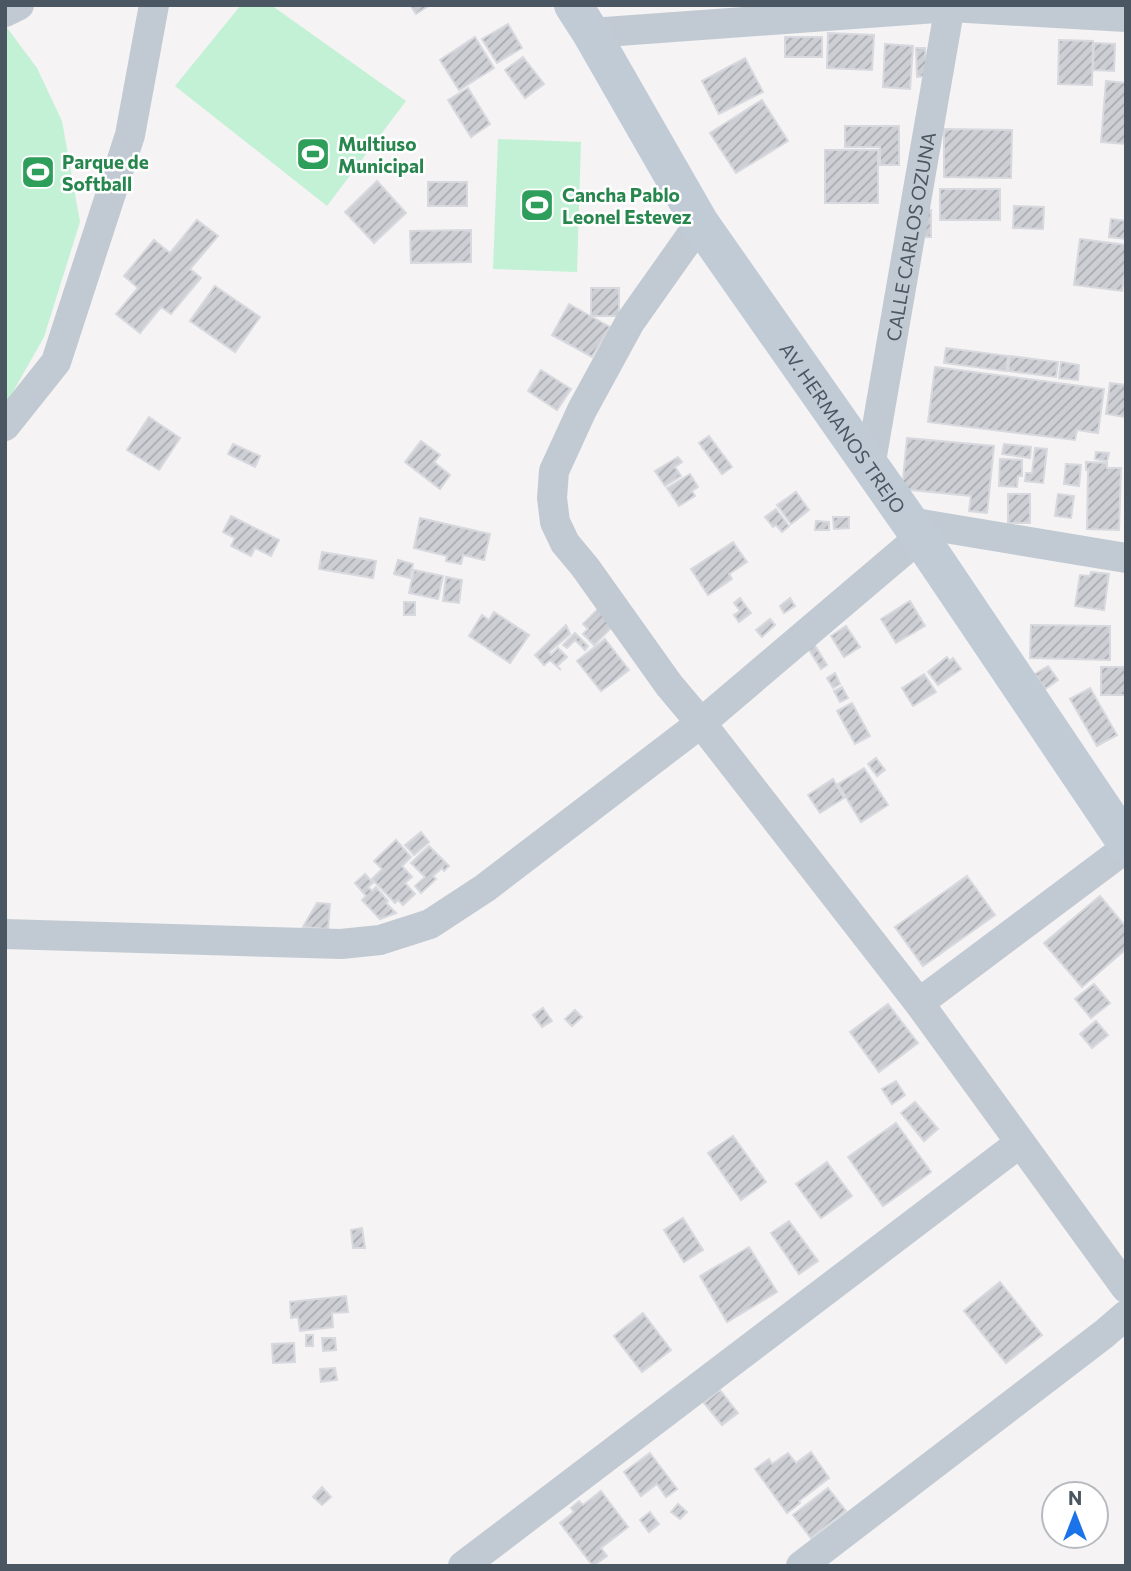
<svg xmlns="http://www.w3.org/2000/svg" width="1131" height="1571" font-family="Commissioner,sans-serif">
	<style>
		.grass { fill: #c3f1d5 }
		.building { fill: url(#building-hatch); stroke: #d7d9de; stroke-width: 2 }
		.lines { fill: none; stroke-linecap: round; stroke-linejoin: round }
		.street { stroke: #c1cad2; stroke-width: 30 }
		.secondary { stroke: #c1cbd6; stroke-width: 38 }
		.labels { text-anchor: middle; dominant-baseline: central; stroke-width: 5; stroke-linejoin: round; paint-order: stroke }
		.leisure-label { font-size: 19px; font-weight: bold; fill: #27864d; stroke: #fff; text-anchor: start }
		.street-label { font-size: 19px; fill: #4a5661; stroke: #fff }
	</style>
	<defs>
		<pattern id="building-hatch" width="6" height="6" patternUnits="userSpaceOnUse" patternTransform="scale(1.75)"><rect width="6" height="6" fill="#cdcfd5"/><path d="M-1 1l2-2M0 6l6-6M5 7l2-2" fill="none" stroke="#a8abb0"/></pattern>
	</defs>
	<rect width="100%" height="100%" fill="#f5f3f3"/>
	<path class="grass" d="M241 5H271L406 101 327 206 175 86Z
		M5 25 37 68 62 121 80 222 44 337 5 406Z
		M498 139 581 142 577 272 493 269Z"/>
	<path class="building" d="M410 5H430L416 14Z
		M508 24 522 48 497 63 482 39Z
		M828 33 874 35 872 70 827 68Z
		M475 37 494 68 459 90 440 60Z
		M785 37H822V57H785Z
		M1059 40 1093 41 1092 85 1058 84Z
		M1094 43 1115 44 1114 71 1093 70Z
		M885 44 913 46 910 89 883 87Z
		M916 48H925L927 76 917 77Z
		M523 57 544 84 525 98 505 70Z
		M745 58 763 92 719 114 702 81Z
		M1106 81 1126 83V144L1101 142Z
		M468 88 490 124 471 137 448 100Z
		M762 100 788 141 736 173 710 133Z
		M845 126H899V165H880V147H845Z
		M944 129 1012 130 1011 178 944 177Z
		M825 150H878V203H825Z
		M377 181 406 213 374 243 345 212Z
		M428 182H467V206H428Z
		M940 189H1000V220H940Z
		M1014 206 1044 207 1043 229 1013 228Z
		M920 210H931V237H920Z
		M1111 219 1126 221V239L1109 237Z
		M197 220 218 236 190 269 201 278 171 314 161 307 140 333 116 314 138 288 124 276 154 240 170 253Z
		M471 230V262L411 263 410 231Z
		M1080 239 1126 245V265L1122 291 1074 285Z
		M215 286 260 317 235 352 190 321Z
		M591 288H619V316H591Z
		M569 304 610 327 592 357 552 335Z
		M946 348 1008 356 1006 371 944 363Z
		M1010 356 1058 362 1056 377 1008 371Z
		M1061 362 1079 365 1078 380 1059 378Z
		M935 367 1104 389 1098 433 1077 430 1075 440 928 422Z
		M541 370 571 389 557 410 528 391Z
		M1110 383 1126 385V417L1106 414Z
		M149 417 180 438 159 470 127 450Z
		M709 436 732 467 722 474 699 443Z
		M907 438 994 446 987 513 969 511 971 496 902 489Z
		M421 441 440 455 434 462 450 475 440 489 405 462Z
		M233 444 260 456 255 467 228 454Z
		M1004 444 1031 447 1030 458 1002 454Z
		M1035 448 1047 449 1043 483 1025 481 1026 473H1032Z
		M1096 452 1109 453 1107 461 1095 459Z
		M678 457 682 462 675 467 681 476 665 486 655 471Z
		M1000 459 1022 460V476H1018L1017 487 999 486Z
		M1086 462 1107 463V468H1121L1119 530 1087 529 1088 470H1086Z
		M1066 464 1081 465 1079 486 1064 484Z
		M690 474 698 487 692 491 695 496 679 506 667 488Z
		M796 492 809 510 791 524 777 505Z
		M1008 494H1030V523H1008Z
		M1058 494 1074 496 1071 518 1055 516Z
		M776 509 789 526 782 532 776 525 773 527 765 517Z
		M231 516 279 540 271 556 255 548 251 556 231 546 235 538 223 532Z
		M833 517H849V528L834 529Z
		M420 518 490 534 484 560 463 555 461 564 446 561 447 556 414 548Z
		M816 521 829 522V530H815Z
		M733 542 747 562 729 574 732 579 708 595 691 569Z
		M322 552 376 561 373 578 319 569Z
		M398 560 413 564 410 578 394 574Z
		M414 570 443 576 438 599 409 593Z
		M1091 572 1109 574 1104 610 1075 606 1080 575 1090 576Z
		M446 577 462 580 459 603 443 601Z
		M740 598 751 613 739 622 734 615 740 611 734 603Z
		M790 598 795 606 784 613 780 606Z
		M910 601 925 626 896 643 881 619Z
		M404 602H415V615H404Z
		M605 602 621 618 594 645 583 634 588 629 583 624Z
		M494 612 529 635 510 663 469 636 482 615 489 620Z
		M770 619 775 625 762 637 756 630Z
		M566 625 570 634 549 652 551 655 558 648 567 657 557 666 561 670 550 660 544 665 535 655Z
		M1031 625 1110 626V660L1030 658Z
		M846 626 860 647 844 657 831 636Z
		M575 633 588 646 585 650 575 640 567 648 563 645Z
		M605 639 629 670 601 691 577 661Z
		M814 644 827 665 821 669 808 648Z
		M947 657 950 661 953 658 961 669 938 685 928 672Z
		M1048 666 1058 680 1045 689 1035 674Z
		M1101 667H1126V695H1101Z
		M835 673 840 684 833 688 827 678Z
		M924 674 936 692 913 706 902 688Z
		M842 687 848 698 840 702 834 691Z
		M1090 688 1117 735 1097 746 1070 699Z
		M852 703 870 736 855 744 837 711Z
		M876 758 885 770 877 776 868 764Z
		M864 768 888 805 861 822 838 784Z
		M833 779 844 798 820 813 808 795Z
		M421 832 429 842 414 855 405 845Z
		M396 840 411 857 402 866 412 877 405 883 415 894 403 905 398 900 395 903 372 879 382 869 374 861Z
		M429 846 449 866 444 871 442 868 433 876 436 879 421 893 415 886 425 877 411 863Z
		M365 874 373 883 368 887 372 891 376 887 388 901 386 903 396 913 380 919 362 900 366 896 355 883Z
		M967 876 995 915 923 966 895 927Z
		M1100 896 1126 927V949L1082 987 1044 943Z
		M317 903 330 904 328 929 303 927Z
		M1094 984 1110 1003 1091 1018 1075 999Z
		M888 1004 918 1043 879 1072 850 1032Z
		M543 1008 552 1021 542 1027 533 1015Z
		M575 1010 582 1017 572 1026 565 1019Z
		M1096 1021 1108 1035 1092 1048 1080 1034Z
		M896 1081 905 1095 892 1104 882 1089Z
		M915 1102 938 1129 924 1141 901 1113Z
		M896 1123 931 1172 883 1206 848 1157Z
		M733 1136 766 1182 741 1200 708 1153Z
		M827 1162 852 1196 821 1218 796 1184Z
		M683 1218 703 1250 684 1262 664 1230Z
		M789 1221 818 1261 799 1274 771 1233Z
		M362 1228 365 1248H353L351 1230Z
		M749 1247 777 1292 727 1322 700 1276Z
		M1000 1282 1042 1335 1006 1363 964 1311Z
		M346 1296 348 1312 332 1313 333 1327 300 1331 298 1317 291 1318 290 1302Z
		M643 1313 671 1350 642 1372 614 1336Z
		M306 1335H313V1346H306Z
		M322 1338H335L336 1350 323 1351Z
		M294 1343 295 1362 273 1363 272 1344Z
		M335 1368 337 1380 321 1382 320 1369Z
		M720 1390 738 1413 722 1425 704 1403Z
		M811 1452 829 1478 799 1501 800 1503 787 1513 755 1469 769 1459 772 1464 788 1453 796 1463Z
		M650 1453 677 1489 666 1497 657 1484 641 1496 624 1472Z
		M322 1487 331 1497 322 1505 313 1497Z
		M828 1488 846 1511 811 1538 793 1515Z
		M601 1491 628 1527 601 1548 607 1556 593 1566 560 1523 574 1512 571 1508 579 1501 583 1505Z
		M678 1504 687 1512 680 1519 671 1512Z
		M650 1512 659 1524 649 1532 640 1520Z"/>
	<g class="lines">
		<g class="street">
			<path d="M5 12 19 5"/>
			<path d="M591 33 950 7 1126 17"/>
			<path d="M700 223 630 322 582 410 554 471 552 498 555 522 565 543 585 567 669 685 701 723 919 1003 1126 1288"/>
			<path d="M5 426 56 362 130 135 154 5"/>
			<path id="s1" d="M870 467 950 5"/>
			<path d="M909 522 1126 558"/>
			<path d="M5 934 341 944 380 940 430 924 485 888 701 723 920 537"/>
			<path d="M919 1003 1126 848"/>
			<path d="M463 1566 1020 1143"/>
			<path d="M801 1566 1104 1334 1126 1315"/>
		</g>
		<path class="secondary" id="s2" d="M573 5 591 33 700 223 920 537 1126 843"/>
	</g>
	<defs>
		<g id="stadium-square" transform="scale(1.75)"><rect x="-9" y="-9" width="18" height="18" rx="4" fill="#2e9e5b" stroke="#fff"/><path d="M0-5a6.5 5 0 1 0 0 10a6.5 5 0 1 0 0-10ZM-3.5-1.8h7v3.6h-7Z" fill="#fff"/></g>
	</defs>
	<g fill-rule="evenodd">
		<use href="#stadium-square" x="313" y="154"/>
		<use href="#stadium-square" x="38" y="172"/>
		<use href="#stadium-square" x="537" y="205"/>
	</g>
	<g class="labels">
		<g class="leisure-label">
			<text x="338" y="143">Multiuso<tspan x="338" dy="22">Municipal</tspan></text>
			<text x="62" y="161">Parque de<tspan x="62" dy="22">Softball</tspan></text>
			<text x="562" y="194">Cancha Pablo<tspan x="562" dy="22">Leonel Estevez</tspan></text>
		</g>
		<g class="street-label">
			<text stroke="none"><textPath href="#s1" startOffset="234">CALLE CARLOS OZUNA</textPath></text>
			<text stroke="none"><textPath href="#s2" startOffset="502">AV. HERMANOS TREJO</textPath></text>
		</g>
	</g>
	<rect width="1131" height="1571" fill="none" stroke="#4a5661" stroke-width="14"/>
	<g transform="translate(1075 1515)"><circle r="33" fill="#ffffff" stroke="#b7bbc0" stroke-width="2"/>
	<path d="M0-5L12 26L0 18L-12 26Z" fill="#1a73e8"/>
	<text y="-10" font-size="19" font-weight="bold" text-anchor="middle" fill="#4a5661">N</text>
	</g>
</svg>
